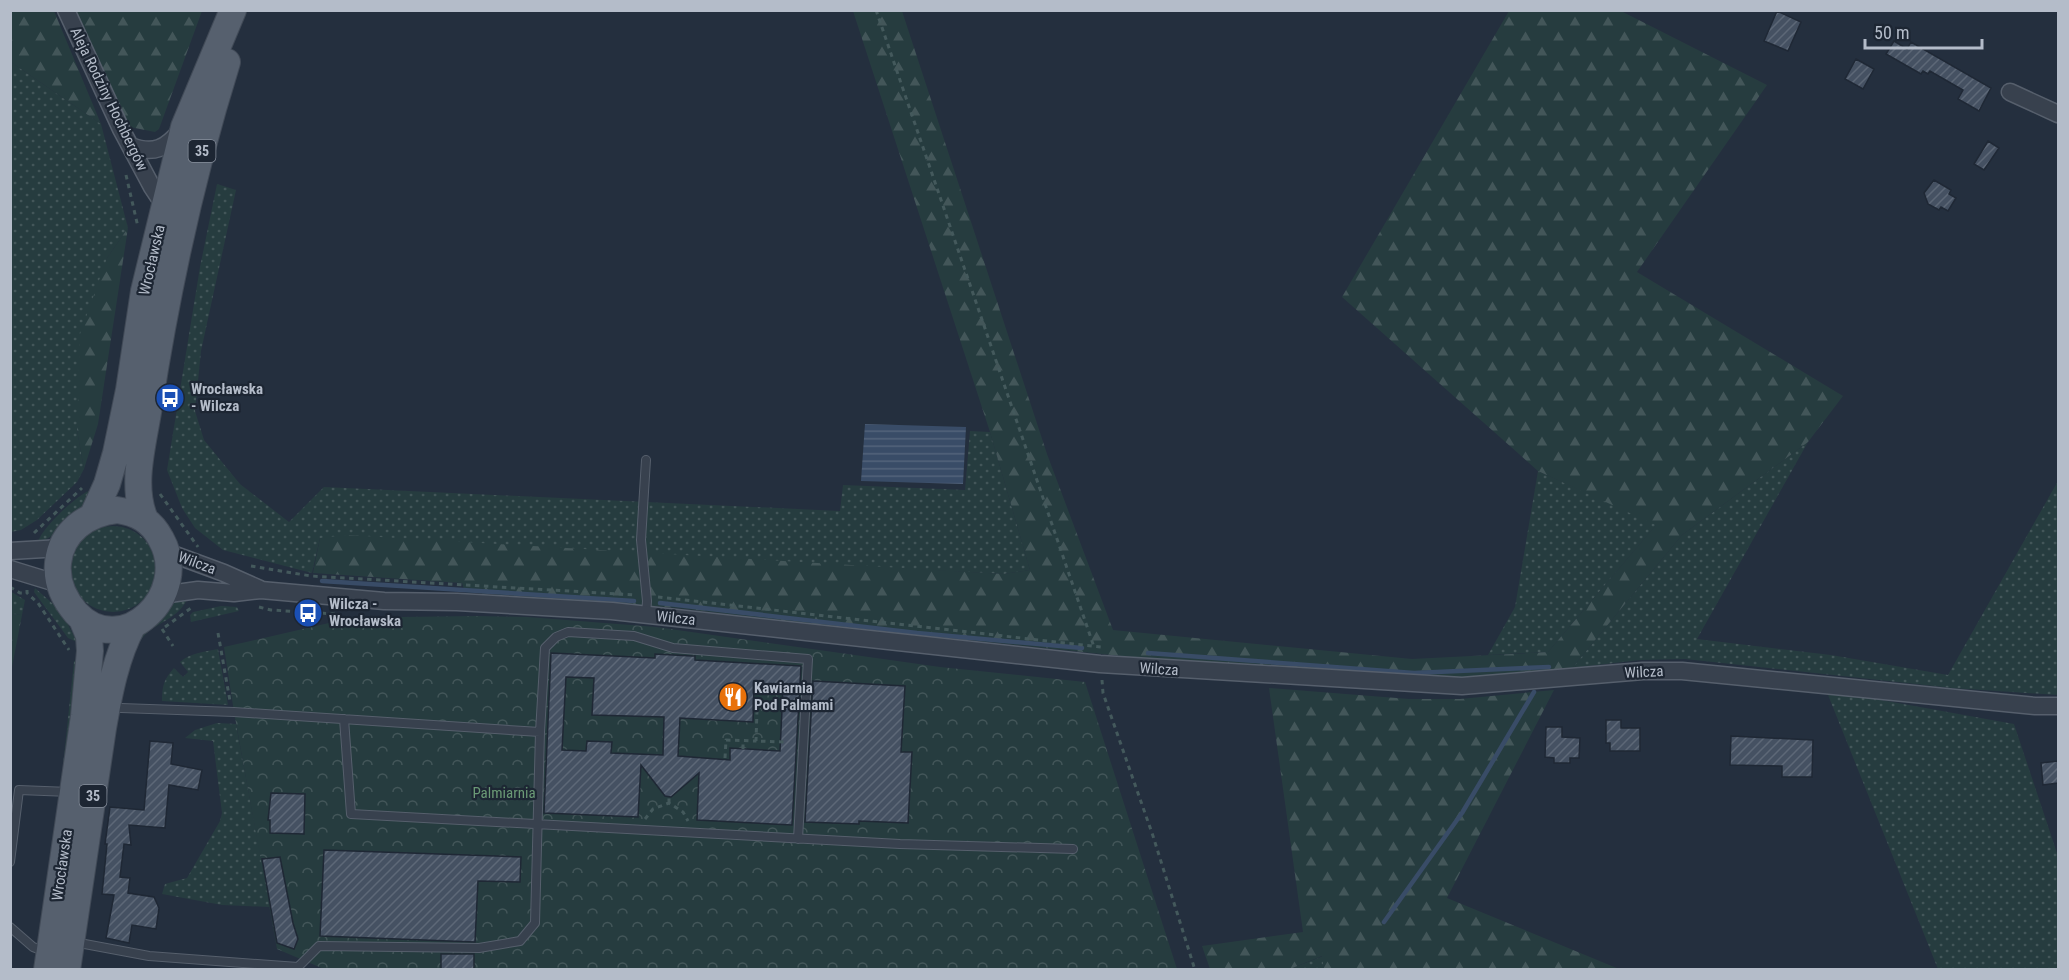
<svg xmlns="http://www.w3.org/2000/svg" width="2069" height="980" font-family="'Roboto Condensed',sans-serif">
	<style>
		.grass { fill: url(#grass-dots) }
		.forest { fill: url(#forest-firs) }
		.park { fill: url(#park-crowns) }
		.water { fill: url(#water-rules) }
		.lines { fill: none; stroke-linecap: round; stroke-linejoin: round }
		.stream { stroke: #394c67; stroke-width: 4.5 }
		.building { fill: url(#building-hatch); stroke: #1f2835; stroke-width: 1.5; fill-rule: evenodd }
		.service-casing { stroke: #565f6c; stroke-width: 10 }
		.minor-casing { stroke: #565f6c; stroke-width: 19 }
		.primary-casing { stroke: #414a57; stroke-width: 28 }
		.path { stroke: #44595c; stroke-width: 3; stroke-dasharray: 4.5 4.5; stroke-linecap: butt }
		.service { stroke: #38414e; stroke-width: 8 }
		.minor { stroke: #38414e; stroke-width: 16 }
		.primary { stroke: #56606e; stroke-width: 26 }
		.labels { text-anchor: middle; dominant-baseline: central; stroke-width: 4.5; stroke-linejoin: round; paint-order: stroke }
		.shield { fill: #1d2633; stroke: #878f9c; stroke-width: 1.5 }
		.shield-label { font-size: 14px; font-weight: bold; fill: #b4bcc9 }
		.street-label { font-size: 15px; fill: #b4bcc9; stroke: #1d2633 }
		.poi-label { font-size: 15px; font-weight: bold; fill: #b4bcc9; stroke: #1d2633; text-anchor: start }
		.park-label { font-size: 15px; fill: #6b9a76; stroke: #1d2633 }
	</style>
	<defs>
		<pattern id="grass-dots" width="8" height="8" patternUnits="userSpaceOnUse" patternTransform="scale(1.5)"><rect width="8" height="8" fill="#263c3f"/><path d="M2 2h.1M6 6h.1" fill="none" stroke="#435659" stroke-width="1.8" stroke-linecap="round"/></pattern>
		<pattern id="forest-firs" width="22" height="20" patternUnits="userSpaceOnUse" patternTransform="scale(1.5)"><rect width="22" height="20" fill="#263c3f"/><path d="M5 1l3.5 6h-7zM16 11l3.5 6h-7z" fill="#435659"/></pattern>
		<pattern id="park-crowns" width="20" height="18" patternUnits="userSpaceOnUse" patternTransform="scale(1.5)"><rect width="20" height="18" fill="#263c3f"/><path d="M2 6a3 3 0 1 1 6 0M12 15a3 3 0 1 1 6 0" fill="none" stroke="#435659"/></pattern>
		<pattern id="water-rules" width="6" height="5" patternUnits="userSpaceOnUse" patternTransform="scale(1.5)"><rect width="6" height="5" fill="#394c67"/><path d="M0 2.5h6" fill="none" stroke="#53647b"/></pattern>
		<pattern id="building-hatch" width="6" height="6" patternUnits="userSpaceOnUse" patternTransform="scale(1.5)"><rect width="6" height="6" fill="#455162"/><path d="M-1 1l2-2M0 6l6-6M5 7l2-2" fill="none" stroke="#5d6877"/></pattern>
	</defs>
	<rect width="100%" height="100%" fill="#242f3e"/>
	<path class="grass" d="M11 62 101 124 128 228 107 258 77 430 84 469 77 482 37 520 21 530 11 532Z
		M217 184 236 190 201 351 195 411 204 440 240 484 289 522 324 487 840 511 843 485 965 490 970 431 990 432 1030 570 1004 574 320 538 312 573 223 550 195 528 182 508 167 470 200 267Z
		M1808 442 1697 639 1831 655 1948 675 2058 481V695L1952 688 1685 659 1640 660 1572 668 1682 535Z
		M1538 471 1657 524 1548 652 1488 655 1515 607Z
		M92 490C82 510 61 536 38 542 41 529 79 492 92 490Z
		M70 569a43 43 0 1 1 86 0a43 43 0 1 1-86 0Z
		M35 588 61 611 77 642 68 638 34 592Z
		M10 591 25 600 22 615 11 614Z
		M188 597C181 616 162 621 148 632 143 636 139 643 135 647 147 628 165 603 188 597Z
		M221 606 237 607 239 611 191 622 190 615 193 612Z
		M218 649 228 705 162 701C162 686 164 679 174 668L183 677 188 672 180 662C190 653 204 652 218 649Z
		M74 661H79L65 772 62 775Z
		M1826 690 2014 724 2058 856V969H1938Z
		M217 723 236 724 270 907 222 905 162 894 165 884 187 878 220 821 222 813 213 741 185 738 195 730Z
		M1323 956 1324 969H1290Z"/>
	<path class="forest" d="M10 11H54L101 124 11 62Z
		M75 11H202L159 129 155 132 130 127Z
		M853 11H902L1047 454 1113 630 1412 659 1548 652 1656 525 1538 471 1342 297 1509 11H1621L1767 85 1637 272 1843 396 1808 442 1682 535 1572 668 1464 678 1413 680 1245 665 1121 656 784 621 678 608 465 592 462 583 313 573 320 538 347 535 1004 574 1030 570 990 432Z
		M128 228 98 424 84 469 77 430 80 334 107 258Z
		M11 614 22 615 11 672 10 614Z
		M1269 688 1409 699H1460L1554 690 1447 898 1619 969 1324 970 1322 956 1290 969H1210L1202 946 1303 932Z"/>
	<path class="park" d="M477 616 528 617 656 627 940 667 1085 682 1177 969H324L277 949 234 712 224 647 329 623 402 617Z"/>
	<path class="water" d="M865 424 966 427 963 484 861 481Z"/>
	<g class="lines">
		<path class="stream" d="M322 581 634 601
			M660 603 917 633 1082 648
			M1148 653 1414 673 1549 667
			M1384 922 1462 813 1534 692"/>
	</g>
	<path class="building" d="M1777 11 1801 22 1788 51 1764 41Z
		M1894 41 1907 49 1911 42 1991 88 1979 111 1958 99 1963 90 1930 71 1928 74 1923 71 1921 74 1886 54Z
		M1856 59 1874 69 1863 89 1845 79Z
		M1988 141 1999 148 1984 170 1974 164Z
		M1934 180 1951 190 1949 194 1956 198 1948 211 1941 207 1939 210 1928 204 1924 193Z
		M551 653 655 658V654L692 656H695V660L801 666 792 825 697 820 699 773 671 797 665 796 641 765 638 817 544 813ZM566 677 594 678 592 715 664 717 663 755 611 753 612 742 587 741 586 751 562 750ZM754 687 783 689 780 751 730 748V760L678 756 680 718 753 722Z
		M813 681 905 686 901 752H912L908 823 859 821V824L805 822Z
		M1606 720H1621V728H1640V751H1610V743H1606Z
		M1546 727H1562V737L1580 738 1579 758H1570V763H1554V758L1545 757Z
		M1731 736 1813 740 1812 777H1782V766L1730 765Z
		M150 741 173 743 171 764 202 770 198 790 169 785 165 828 129 825 131 845 124 844 120 877 130 878 128 893 154 897 159 908 156 929 132 925 129 943 106 938 114 895 102 894 107 844H105L110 807 144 810Z
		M2058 761V783L2043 785 2041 763Z
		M271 793 305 794 304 834 270 833V820H268Z
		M324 850 521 857 520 882 478 881 475 942 320 936Z
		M280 857 293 923 298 939 294 949 277 943 262 859Z
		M441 954H474V969H441Z"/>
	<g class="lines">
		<g class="service-casing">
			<path id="service" d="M646 460 641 540 647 601 646 615
				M121 708 234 712 540 732
				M344 719 351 814 900 844 1073 849
				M10 862 19 790 70 792
				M10 927 33 947 46 952
				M74 942 149 956 298 967 319 946 479 948 520 941 535 923 540 732 545 648 556 637 568 632 634 636 673 648 808 659 798 839"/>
		</g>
		<g class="minor-casing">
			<path id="minor" d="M66 10 121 129 152 187 166 208
				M2010 92 2058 114
				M131 146C154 155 166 148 181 130
				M10 551 61 548
				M167 552 224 573 260 589
				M10 569 59 584
				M162 595 198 590 234 593 261 590 384 601 457 602 612 611 1100 664 1462 686 1643 671H1682L2035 706H2058"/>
		</g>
		<g class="primary-casing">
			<path id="primary" d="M117 510C137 513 151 520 161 539 192 594 122 662 76 613 64 599 56 582 58 563 61 531 88 513 117 510Z
				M93 515 107 484 116 453 129 390 144 291 184 127 233 10
				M145 519C130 485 144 441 149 406 167 289 192 174 227 62
				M47 970 84 716 90 651 89 636 82 619
				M67 970 103 728C109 694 116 656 133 625"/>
		</g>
		<path class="path" d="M876 10 1094 647
			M126 175 138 227
			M160 494 198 547
			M34 533 82 488
			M251 566 311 576 636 595
			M10 587 20 593H27
			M27 590V593L38 603 69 650
			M658 597 1101 647
			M259 607 271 610 336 614
			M165 627 191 608
			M162 629 173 646
			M218 633 230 701
			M1102 680 1103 693 1153 836 1195 970
			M757 710 756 741 785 742
			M743 749V741
			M725 758 726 740 756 741
			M669 803V797
			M645 819 653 809 669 803 683 812 688 821"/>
		<use href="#service" class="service"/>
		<use href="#minor" class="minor"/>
		<use href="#primary" class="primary"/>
	</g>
	<defs>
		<g id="bus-disc" transform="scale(1.5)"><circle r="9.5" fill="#1a4fb4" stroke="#1d2633"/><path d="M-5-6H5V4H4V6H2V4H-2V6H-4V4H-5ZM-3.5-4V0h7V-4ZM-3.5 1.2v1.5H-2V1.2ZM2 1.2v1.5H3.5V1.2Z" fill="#fff"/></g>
		<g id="restaurant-disc" transform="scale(1.5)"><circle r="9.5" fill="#e8710a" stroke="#1d2633"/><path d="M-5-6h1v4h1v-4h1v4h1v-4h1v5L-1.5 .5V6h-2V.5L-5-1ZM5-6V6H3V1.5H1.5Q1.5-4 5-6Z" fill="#fff"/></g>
	</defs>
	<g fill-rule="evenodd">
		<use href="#bus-disc" x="170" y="398"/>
		<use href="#bus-disc" x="308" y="613"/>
		<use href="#restaurant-disc" x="733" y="697"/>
	</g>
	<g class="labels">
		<g class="shield">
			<rect x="188.5" y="140" width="27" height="22" rx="4.5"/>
			<rect x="79.5" y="785" width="27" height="22" rx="4.5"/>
		</g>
		<g class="shield-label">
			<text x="202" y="151">35</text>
			<text x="93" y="796">35</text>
		</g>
		<g class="street-label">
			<text transform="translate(109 99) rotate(64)">Aleja Rodziny Hochbergów</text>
			<text transform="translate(152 260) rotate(-77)">Wrocławska</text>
			<text transform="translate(197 563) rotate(20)">Wilcza</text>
			<text transform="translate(676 618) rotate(6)">Wilcza</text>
			<text transform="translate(1159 669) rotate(4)">Wilcza</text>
			<text transform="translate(1644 672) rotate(-3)">Wilcza</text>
			<text transform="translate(62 865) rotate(-82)">Wrocławska</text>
		</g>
		<g class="poi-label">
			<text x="191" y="389">Wrocławska<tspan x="191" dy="17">- Wilcza</tspan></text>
			<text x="329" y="604">Wilcza -<tspan x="329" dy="17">Wrocławska</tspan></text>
			<text x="754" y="688">Kawiarnia<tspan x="754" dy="17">Pod Palmami</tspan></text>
		</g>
		<g class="park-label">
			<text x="504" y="793">Palmiarnia</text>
		</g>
	</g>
	<rect width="2069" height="980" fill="none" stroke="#b4bcc9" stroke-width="24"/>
	<path d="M1865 39v9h117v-9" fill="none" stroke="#b4bcc9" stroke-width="3"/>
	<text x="1874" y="39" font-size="18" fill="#b4bcc9" stroke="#1d2633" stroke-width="4.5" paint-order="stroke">50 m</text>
</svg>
